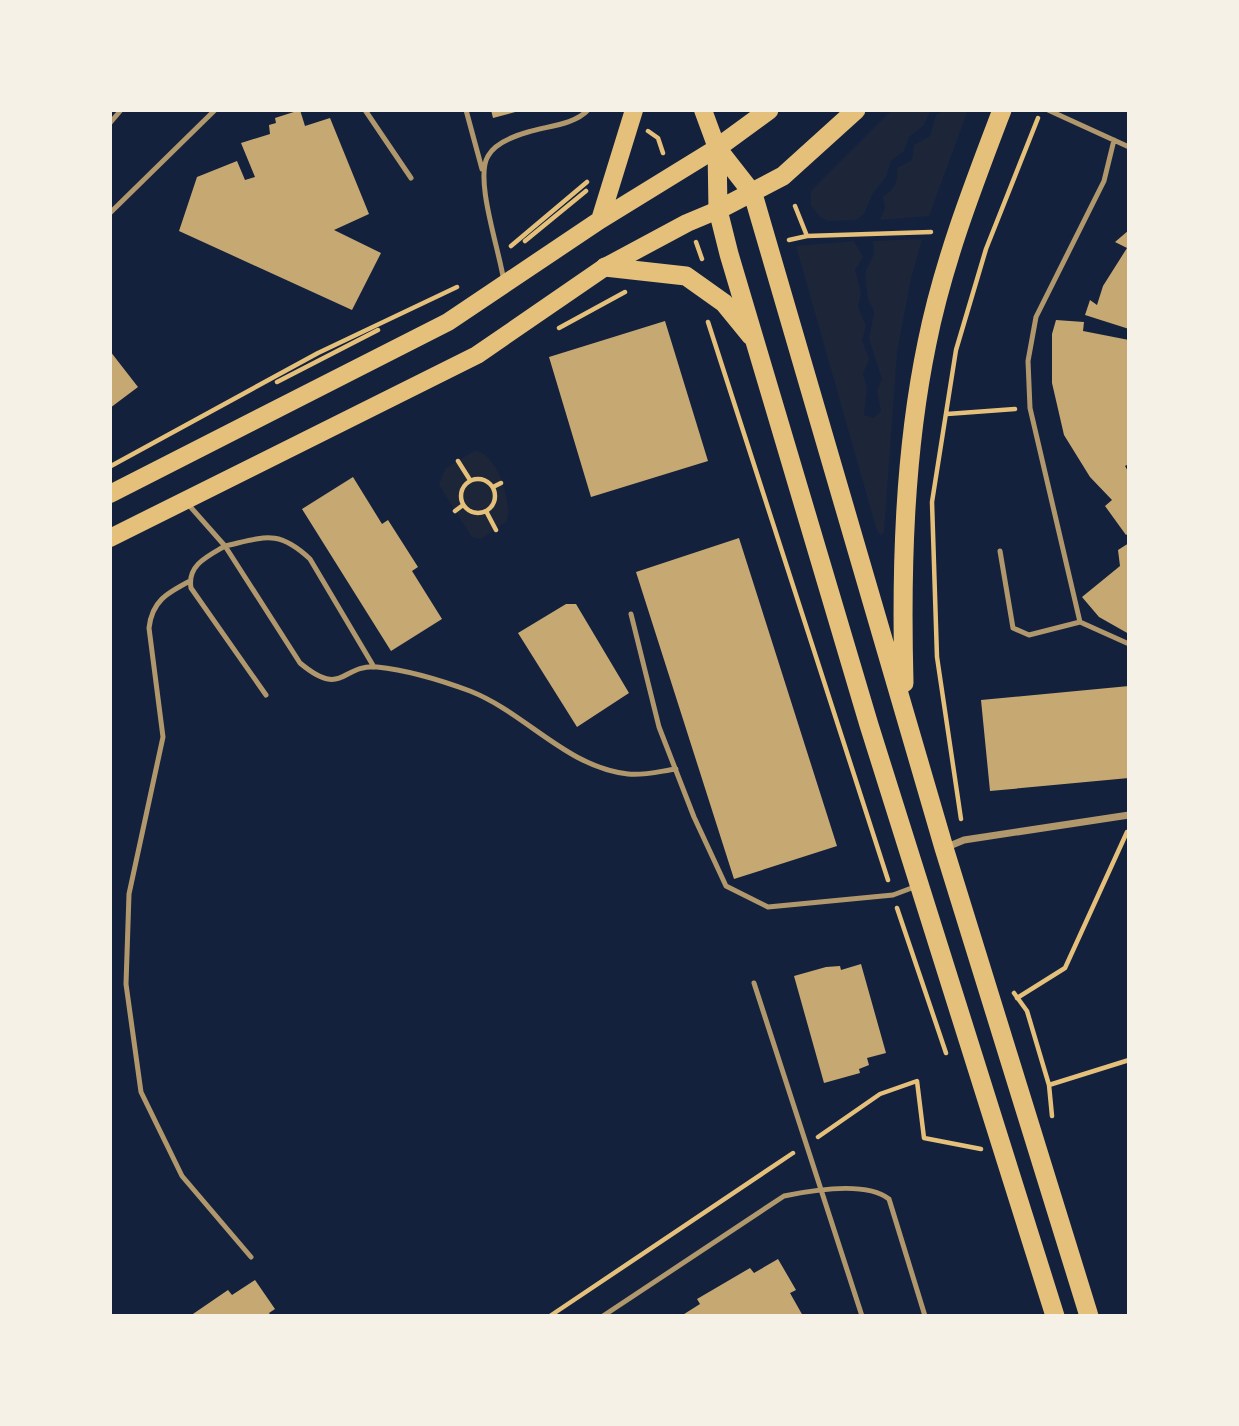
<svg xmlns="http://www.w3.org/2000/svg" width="1239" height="1426" font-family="'Source Sans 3',sans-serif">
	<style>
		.green { fill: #1d2539 }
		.building { fill: #c6a872 }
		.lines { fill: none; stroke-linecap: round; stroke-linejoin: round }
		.path { stroke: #e5c07b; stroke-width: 4.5 }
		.service { stroke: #b1986c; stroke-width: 5 }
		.minor { stroke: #b1986c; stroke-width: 7 }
		.primary { stroke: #e5c07b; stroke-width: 18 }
		.trunk { stroke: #e5c07b; stroke-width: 19 }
	</style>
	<rect width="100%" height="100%" fill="#14213d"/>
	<path class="green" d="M892 110H931L923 126 909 137 904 151 891 161 886 177 873 193 864 214 856 220 828 221 820 217 811 205V191Z
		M945 110H968L929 216 880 220 885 208 883 196C895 190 898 181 897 168L912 160 914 145 930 136 936 115Z
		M922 239 911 279 897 352 884 532 881 535 877 531 796 246 854 241 863 257 855 270 861 293 858 307 866 326 862 340 869 359 863 374 867 388 864 415 873 418 881 411 877 391 882 379 869 339 874 312 868 299 865 273 874 254 873 241Z
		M474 451C497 450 514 507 506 522L481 539 472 537 439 485 445 469Z"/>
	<path class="building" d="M300 110 305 126 330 118 369 214 334 230 381 253 352 310 179 231 197 177 237 161 245 180 255 177 241 143 270 134 269 125 276 123 275 118Z
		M491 110H519V111L493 118Z
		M1129 230V329L1085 315 1090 300 1097 305 1103 286 1127 248 1115 242Z
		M1056 320 1084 322 1083 331 1129 340V464L1125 466 1129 473V533L1126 535 1105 506 1112 500 1090 477 1064 435 1052 383V334Z
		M665 321 708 461 591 497 549 357Z
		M110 351 138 387 110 408Z
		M353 477 382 524 388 520 418 567 412 571 442 619 391 651 302 509Z
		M739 538 837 846 734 879 636 572Z
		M1129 543V634L1099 617 1082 597 1120 566 1118 550Z
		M566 604H576L629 693 577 727 518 633Z
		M1129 686V778L990 791 981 700Z
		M861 964 886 1053 867 1058 869 1065 859 1069 860 1073 824 1083 794 976 826 967 840 966 841 970Z
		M778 1259 796 1290 790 1293 803 1316H681L700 1304 697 1299 750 1268 754 1273Z
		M255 1280 275 1309 269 1313 271 1316H190L228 1290 232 1295Z"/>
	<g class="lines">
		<path class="path" d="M648 131 658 138 663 153
			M795 206 807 236
			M789 240 807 236 931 232
			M525 241 586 191
			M696 242 702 259
			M511 246 587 182
			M708 322 888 880
			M559 328 625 292
			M277 382 378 330
			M947 414 1015 409
			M458 461 470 480
			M111 466 318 353 457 287
			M461 496a17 17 0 1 1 34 0a17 17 0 1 1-34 0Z
			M493 487 501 483
			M455 511 463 505
			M486 511 496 530
			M961 819 937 657 932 502 956 350 986 249 1038 118
			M897 908 946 1053
			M1014 993 1027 1011 1049 1085
			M1017 998 1065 968 1127 832
			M1052 1116 1049 1085 1129 1060
			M818 1137 880 1094 917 1081 924 1138 981 1149
			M550 1316 793 1153"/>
		<path class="service" d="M365 110 411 178
			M466 110 482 169
			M1048 110 1129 147
			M110 123 121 110
			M1114 140 1104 181 1036 317 1028 361 1030 408 1080 622 1129 644
			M110 213 215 110
			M504 282C500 252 474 179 488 156 495 143 514 136 528 132 547 126 574 125 588 110
			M187 503 225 546C265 537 278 529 310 559L374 667
			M1000 551 1013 628 1029 635 1080 622
			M190 581C167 593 152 601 149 628L163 737 129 894 126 984 141 1092 182 1176 251 1257
			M631 614 659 727 694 817 726 886 768 907 893 895 917 886
			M266 695 191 588C187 565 208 556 225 546L300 663C343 699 341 664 377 667 406 670 443 681 470 691 526 713 566 767 628 774 643 776 661 771 676 769
			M754 983 862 1316
			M603 1316 784 1196C813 1190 866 1181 889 1199L925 1316"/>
		<path class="minor" d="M947 847 964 840 1129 815"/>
		<path class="primary" d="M600 220 634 110
			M110 494 448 322 600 220 717 148 703 110
			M110 538 477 355 605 267 687 223 718 210"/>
		<path class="trunk" d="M717 148 753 194 944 848 1089 1316
			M717 148 718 210 729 254 869 725 1055 1316
			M717 148 769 110
			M718 210 783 176 856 110
			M605 267 686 276 724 303 751 336
			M904 683C901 571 904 454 927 343 943 263 973 186 1002 110"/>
	</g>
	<rect width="1239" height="1426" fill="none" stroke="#f6f1e7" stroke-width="224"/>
</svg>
